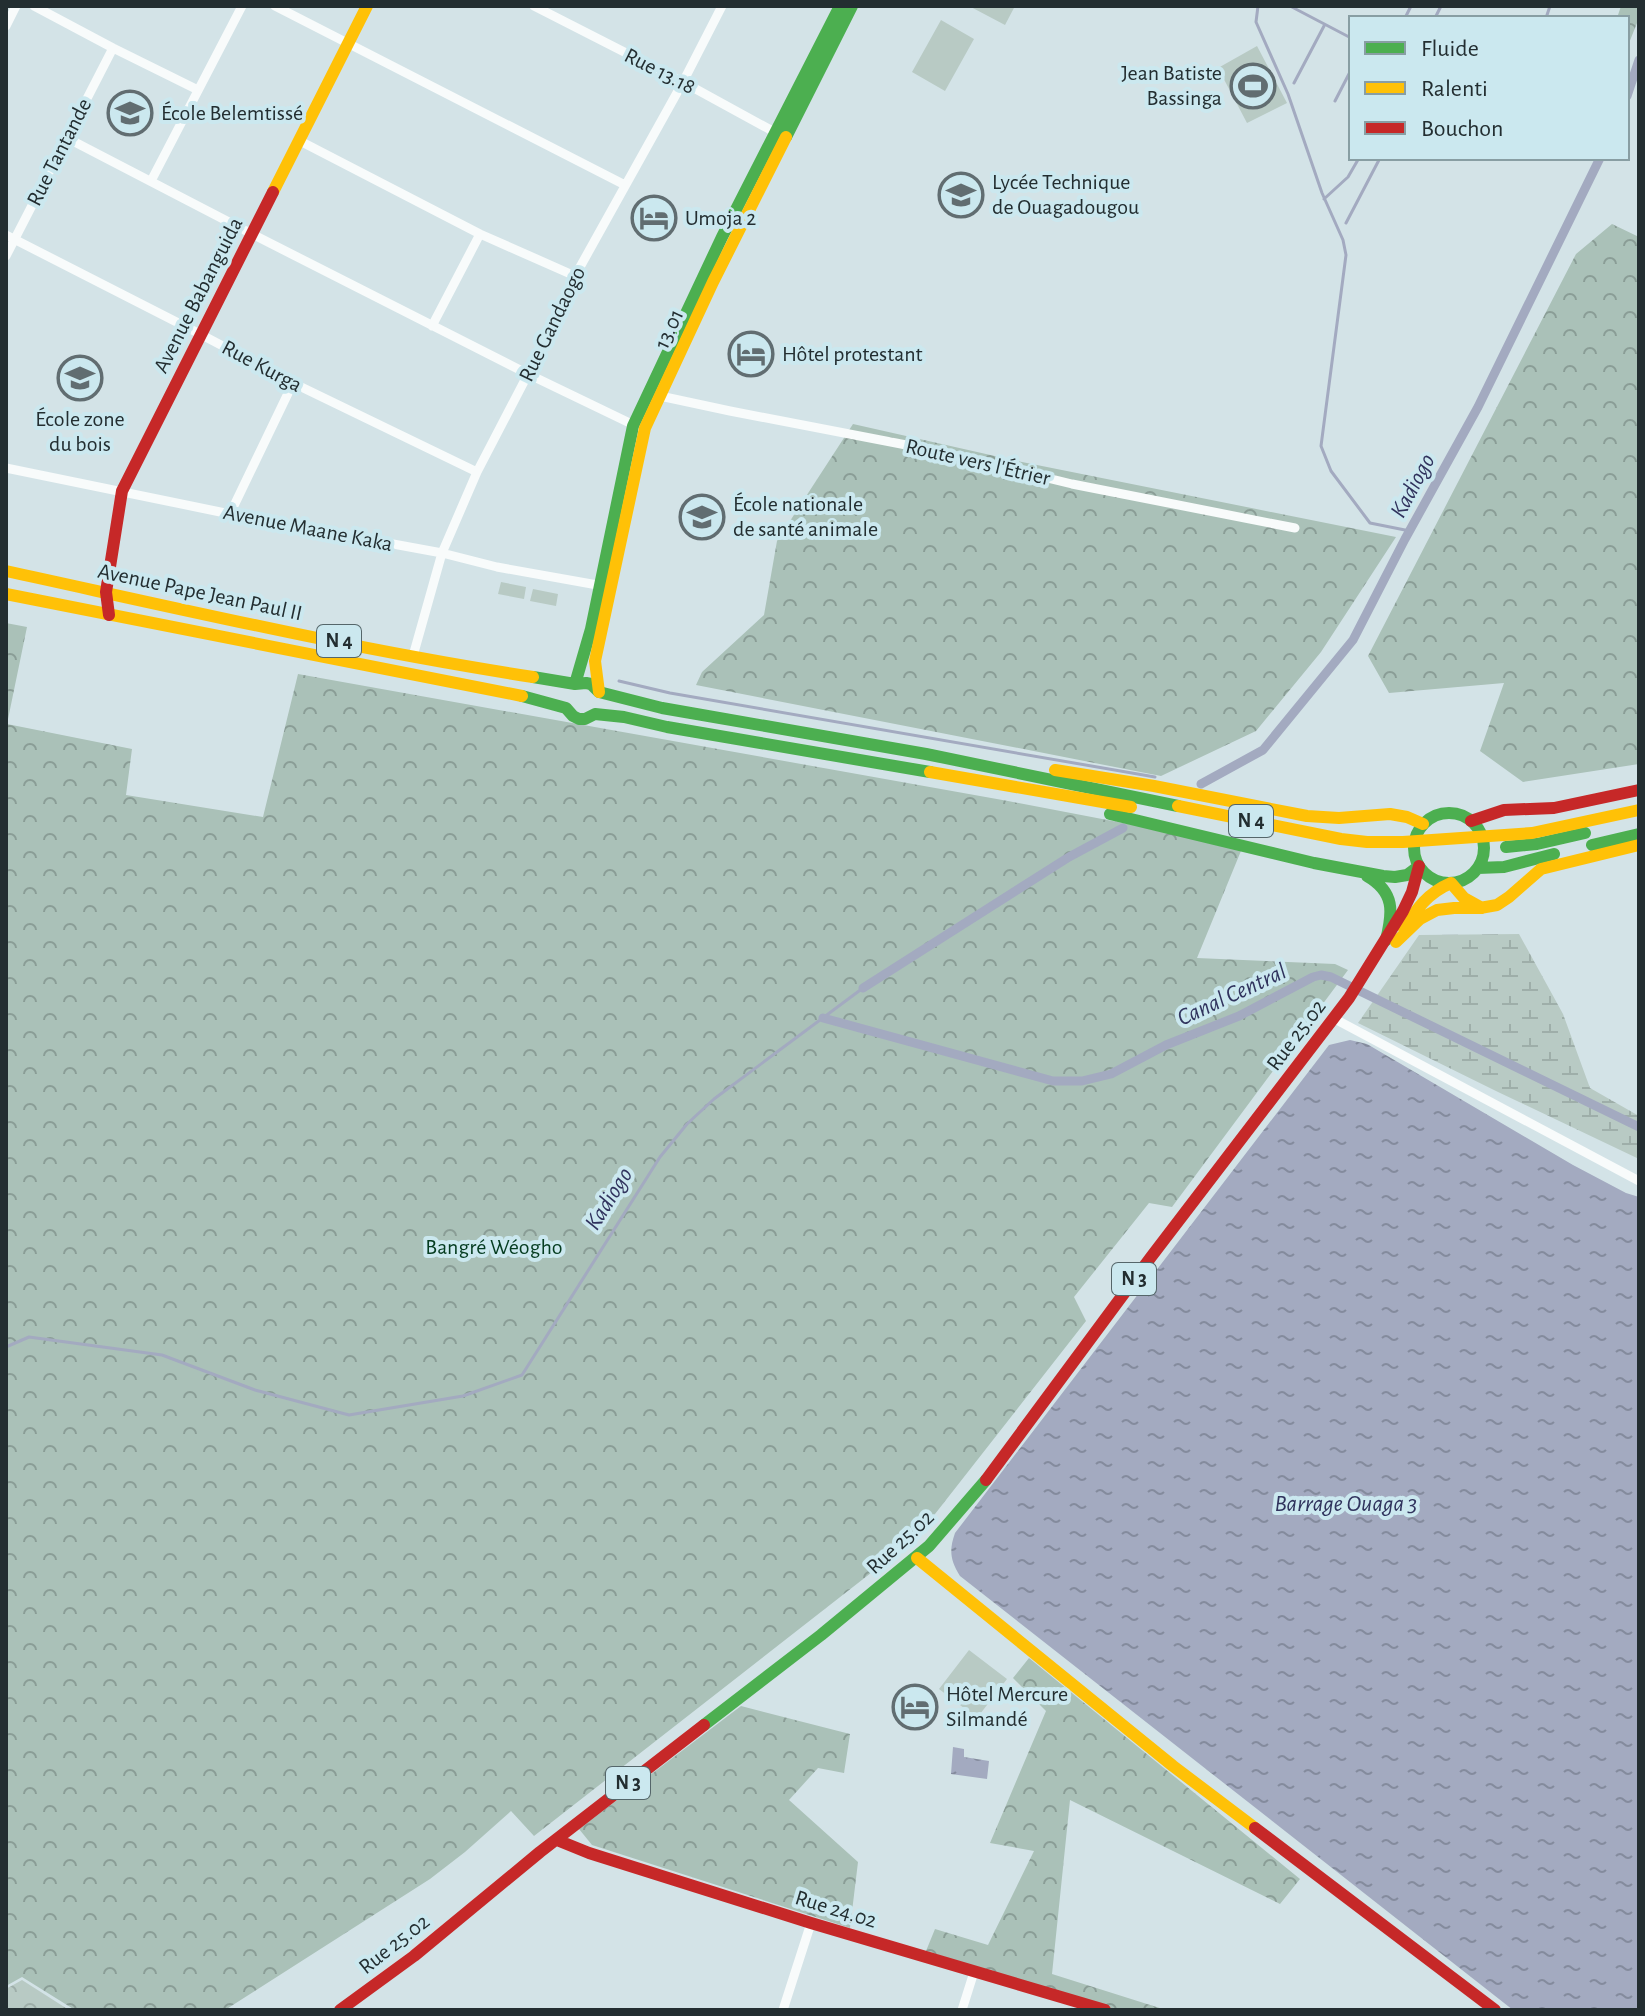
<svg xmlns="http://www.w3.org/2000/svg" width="1645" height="2016" font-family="'Alegreya Sans',sans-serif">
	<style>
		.green { fill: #b8cac4 }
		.forest { fill: url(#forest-crowns) }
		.wetland { fill: url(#wetland-marsh) }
		.park { fill: url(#park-crowns) }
		.water { fill: url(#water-ripples) }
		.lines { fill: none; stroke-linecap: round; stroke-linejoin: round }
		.stream { stroke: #a3aac0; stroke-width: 3 }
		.canal { stroke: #a3aac0; stroke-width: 9 }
		.street { stroke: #f8fbfb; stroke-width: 9 }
		.fast { stroke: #4caf50; stroke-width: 12 }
		.slow { stroke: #ffc107; stroke-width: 12 }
		.jam { stroke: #c62828; stroke-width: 12 }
		.labels { text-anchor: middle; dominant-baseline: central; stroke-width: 8; stroke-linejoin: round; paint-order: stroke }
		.shield { fill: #cbe8ef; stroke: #55666a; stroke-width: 2 }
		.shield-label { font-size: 20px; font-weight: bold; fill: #232e31 }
		.street-label { font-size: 22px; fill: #232e31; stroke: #cbe8ef }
		.poi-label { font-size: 22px; fill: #232e31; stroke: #cbe8ef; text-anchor: start }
		.park-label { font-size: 22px; fill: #053c20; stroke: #cbe8ef }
		.water-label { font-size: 24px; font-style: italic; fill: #30335d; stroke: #cbe8ef }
	</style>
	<defs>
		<pattern id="forest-crowns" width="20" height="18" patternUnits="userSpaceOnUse" patternTransform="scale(2)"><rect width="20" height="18" fill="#aac1b8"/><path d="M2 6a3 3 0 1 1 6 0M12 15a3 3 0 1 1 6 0" fill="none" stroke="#8a9d96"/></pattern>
		<pattern id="wetland-marsh" width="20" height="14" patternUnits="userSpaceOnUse" patternTransform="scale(2)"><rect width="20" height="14" fill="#b8cac4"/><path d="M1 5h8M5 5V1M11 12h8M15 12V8" fill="none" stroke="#9eaea9"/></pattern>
		<pattern id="park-crowns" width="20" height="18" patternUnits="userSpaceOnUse" patternTransform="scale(2)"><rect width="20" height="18" fill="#b8cac4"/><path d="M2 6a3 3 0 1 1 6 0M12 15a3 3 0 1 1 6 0" fill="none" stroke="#9eaea9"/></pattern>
		<pattern id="water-ripples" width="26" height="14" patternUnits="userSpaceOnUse" patternTransform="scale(2)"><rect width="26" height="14" fill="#a3aac0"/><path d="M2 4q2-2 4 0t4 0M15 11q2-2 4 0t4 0" fill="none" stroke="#848b9d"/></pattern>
	</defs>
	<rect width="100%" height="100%" fill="#d3e3e7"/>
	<path class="green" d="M969 6H1015L1005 25Z
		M941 20 974 39 945 91 912 72Z
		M1257 46 1287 103 1247 123 1218 68Z
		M501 582 526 587 524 599 498 594Z
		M533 589 558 594 556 606 530 601Z
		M969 1650 1007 1679 977 1718 939 1689Z"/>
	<path class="forest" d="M1621 6H1639V18L1627 48V18H1617Z
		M1612 224 1639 237V764L1523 782 1480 751 1504 683 1389 693 1368 656 1576 254Z
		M853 424 1017 461 1396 537 1321 652 1256 731 1161 776 696 685 702 672 764 615 777 541Z
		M6 623 27 627 7 724 132 749 126 795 263 817 298 674 1008 801 1243 846 1197 958 1335 964 1348 970 1172 1207 1149 1203 1074 1297 1086 1321 917 1537 534 1836 511 1811 465 1852 430 1879 225 2010H75L22 1977 6 1986Z
		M1029 1658 1300 1879 1280 1904 1070 1800 1052 1974 1166 2010H1111L926 1951 935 1929 988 1945 1034 1851 990 1843 1046 1711 1013 1678Z
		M741 1706 850 1734 844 1773 818 1768 789 1800 858 1862 850 1928 592 1845 579 1829Z"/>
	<path class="wetland" d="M1519 934 1563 1014 1590 1088 1639 1116V1159L1498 1092 1358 1023 1419 935Z"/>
	<path class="park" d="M22 1980 69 2010H70H6V1989Z"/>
	<path class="water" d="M1350 1040 1367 1044 1573 1165 1626 1193 1639 1197V2010H1513L960 1576C950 1560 949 1550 955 1533L1329 1045Z
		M953 1747 964 1749V1757L989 1761 987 1779 951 1774Z"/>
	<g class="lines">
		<path class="stream" d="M1258 6 1256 22 1288 94 1322 193 1343 240 1346 255 1321 446 1331 471 1370 523 1410 531
			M1290 6 1351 38
			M1405 18 1411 6
			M1435 18 1441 6
			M1546 18 1550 6
			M1294 83 1324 26
			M1335 101 1351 70
			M1591 158 1598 162
			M1324 199 1348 177 1359 158
			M1346 223 1380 158
			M619 681 670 693 1155 777
			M6 1347 29 1337 162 1355 255 1390 349 1415 463 1396 522 1375 660 1157 687 1124 714 1099 863 988"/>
		<path class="canal" d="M1627 96 1639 60
			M1201 784 1263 750 1353 640 1405 539 1478 407 1600 158
			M863 988 1069 857 1123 828
			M823 1018 1053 1081H1082L1111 1074 1166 1045 1239 1016 1313 977 1321 975 1331 977 1639 1127"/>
		<path class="street" d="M34 6 113 48 198 90
			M275 6 625 185
			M534 6 683 82 778 134
			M6 26 16 6
			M67 138 252 234 528 374 638 427
			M300 141 480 234 575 276
			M151 181 242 6
			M6 235 200 334 293 383 477 472
			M6 256 113 48
			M432 326 480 234
			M660 396 730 411 927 449 1072 484 1295 528
			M6 468 230 514 442 553 497 567 603 586
			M230 514 293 383
			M413 656 442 553 477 472 528 374 575 276 683 82 722 6
			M1333 1018 1639 1181
			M783 2010 811 1923
			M962 2010 974 1972"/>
		<path class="fast" d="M786 137 852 6
			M533 677 575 684 586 683 591 684 599 692 662 708 926 754 1178 806
			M575 684 591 629 633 426 722 237 840 6
			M522 696 566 708 573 716 579 719H585L595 714 624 717 667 727 930 772
			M1414 848a35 35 0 1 1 70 0a35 35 0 1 1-70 0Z
			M1110 814 1314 863 1383 876 1395 877 1407 875 1419 866
			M1592 845 1639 834
			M1506 847 1537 844 1585 833
			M1478 868 1504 867 1554 854
			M1367 876C1395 892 1393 912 1386 940
			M704 1725 821 1635 929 1546 986 1480"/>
		<path class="slow" d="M273 192 367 6
			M6 571C181 609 356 650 533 677
			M6 594 522 696
			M599 692 595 661 645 428 713 282 786 137
			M1055 770 1154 786 1307 816 1339 818 1390 814 1407 817 1423 824
			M930 772 1131 807
			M1178 806 1341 839 1367 842H1403L1532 833 1639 810
			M1451 883 1464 898 1482 908
			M1404 929C1417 908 1428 893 1451 883
			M1396 942 1420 919 1437 910 1454 908H1480L1497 905 1509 897 1541 869 1639 845
			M917 1558 1173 1766 1255 1828"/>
		<path class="jam" d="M109 615 106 592 122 491 273 192
			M1471 821 1504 810 1554 808 1639 790
			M986 1480 1151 1257 1349 998 1403 911 1412 892 1419 866
			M1255 1828 1495 2010
			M557 1840 589 1853 811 1923 1105 2010
			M340 2010 414 1956 540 1852 704 1725"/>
	</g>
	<defs>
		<g id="stadium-ring" transform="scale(2.3)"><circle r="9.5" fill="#cbe8ef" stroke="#616d71" stroke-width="1.5"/><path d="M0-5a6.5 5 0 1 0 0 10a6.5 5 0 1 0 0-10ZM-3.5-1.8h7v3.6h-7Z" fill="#616d71"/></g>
		<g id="school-ring" transform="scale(2.3)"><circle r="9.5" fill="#cbe8ef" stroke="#616d71" stroke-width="1.5"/><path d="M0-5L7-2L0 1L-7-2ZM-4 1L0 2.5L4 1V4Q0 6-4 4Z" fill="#616d71"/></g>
		<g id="hotel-ring" transform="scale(2.3)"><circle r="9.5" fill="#cbe8ef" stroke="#616d71" stroke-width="1.5"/><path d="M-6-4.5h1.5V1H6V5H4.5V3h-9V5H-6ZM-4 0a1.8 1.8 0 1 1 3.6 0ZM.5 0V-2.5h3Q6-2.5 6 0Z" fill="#616d71"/></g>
	</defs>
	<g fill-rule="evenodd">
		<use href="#stadium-ring" x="1253" y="86"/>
		<use href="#school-ring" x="130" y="113"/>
		<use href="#school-ring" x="961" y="195"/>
		<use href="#hotel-ring" x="654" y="218"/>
		<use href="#hotel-ring" x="751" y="354"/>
		<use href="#school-ring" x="80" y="378"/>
		<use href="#school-ring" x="702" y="517"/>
		<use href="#hotel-ring" x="915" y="1707"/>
	</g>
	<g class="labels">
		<g class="shield">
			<rect x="317" y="625" width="44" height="32" rx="6"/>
			<rect x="1229" y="805" width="44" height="32" rx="6"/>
			<rect x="1112" y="1263" width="44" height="32" rx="6"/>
			<rect x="606" y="1767" width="44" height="32" rx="6"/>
		</g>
		<g class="shield-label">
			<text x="339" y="641">N 4</text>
			<text x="1251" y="821">N 4</text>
			<text x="1134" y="1279">N 3</text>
			<text x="628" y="1783">N 3</text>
		</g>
		<g class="street-label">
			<text transform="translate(660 71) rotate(27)">Rue 13.18</text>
			<text transform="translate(59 152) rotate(-63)">Rue Tantande</text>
			<text transform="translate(198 295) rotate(-63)">Avenue Babanguida</text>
			<text transform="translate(552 324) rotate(-64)">Rue Gandaogo</text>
			<text transform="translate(669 329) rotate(-65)">13.01</text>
			<text transform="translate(262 366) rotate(28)">Rue Kurga</text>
			<text transform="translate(978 462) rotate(13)">Route vers l'Étrier</text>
			<text transform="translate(308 528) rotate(11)">Avenue Maane Kaka</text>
			<text transform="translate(200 592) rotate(12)">Avenue Pape Jean Paul II</text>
			<text transform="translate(1296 1035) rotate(-53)">Rue 25.02</text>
			<text transform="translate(900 1542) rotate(-43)">Rue 25.02</text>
			<text transform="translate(836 1909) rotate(17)">Rue 24.02</text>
			<text transform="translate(394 1944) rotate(-38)">Rue 25.02</text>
		</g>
		<g class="poi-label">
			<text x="1222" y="73" text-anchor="end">Jean Batiste<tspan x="1222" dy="25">Bassinga</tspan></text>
			<text x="161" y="113">École Belemtissé</text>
			<text x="992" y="182">Lycée Technique<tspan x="992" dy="25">de Ouagadougou</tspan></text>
			<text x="685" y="218">Umoja 2</text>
			<text x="782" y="354">Hôtel protestant</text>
			<text x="80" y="419" text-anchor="middle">École zone<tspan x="80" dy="25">du bois</tspan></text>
			<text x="733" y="504">École nationale<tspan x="733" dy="25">de santé animale</tspan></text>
			<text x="946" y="1694">Hôtel Mercure<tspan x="946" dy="25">Silmandé</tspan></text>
		</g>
		<g class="park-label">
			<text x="494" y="1247">Bangré Wéogho</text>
		</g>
		<g class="water-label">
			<text transform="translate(1413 486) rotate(-62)">Kadiogo</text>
			<text transform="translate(1232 995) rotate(-25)">Canal Central</text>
			<text transform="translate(609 1199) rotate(-58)">Kadiogo</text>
			<text x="1346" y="1504">Barrage Ouaga 3</text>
		</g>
	</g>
	<rect width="1645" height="2016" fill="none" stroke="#232e31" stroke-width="16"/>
	<rect x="1349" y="16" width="280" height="144" fill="#cbe8ef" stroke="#889ea3" stroke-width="2"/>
	<rect x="1365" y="42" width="40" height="12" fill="#4caf50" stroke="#889ea3" stroke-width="2"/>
	<text x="1421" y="56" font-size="24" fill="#232e31">Fluide</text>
	<rect x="1365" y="82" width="40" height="12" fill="#ffc107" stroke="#889ea3" stroke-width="2"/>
	<text x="1421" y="96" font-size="24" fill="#232e31">Ralenti</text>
	<rect x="1365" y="122" width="40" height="12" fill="#c62828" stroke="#889ea3" stroke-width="2"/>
	<text x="1421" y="136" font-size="24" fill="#232e31">Bouchon</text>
</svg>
